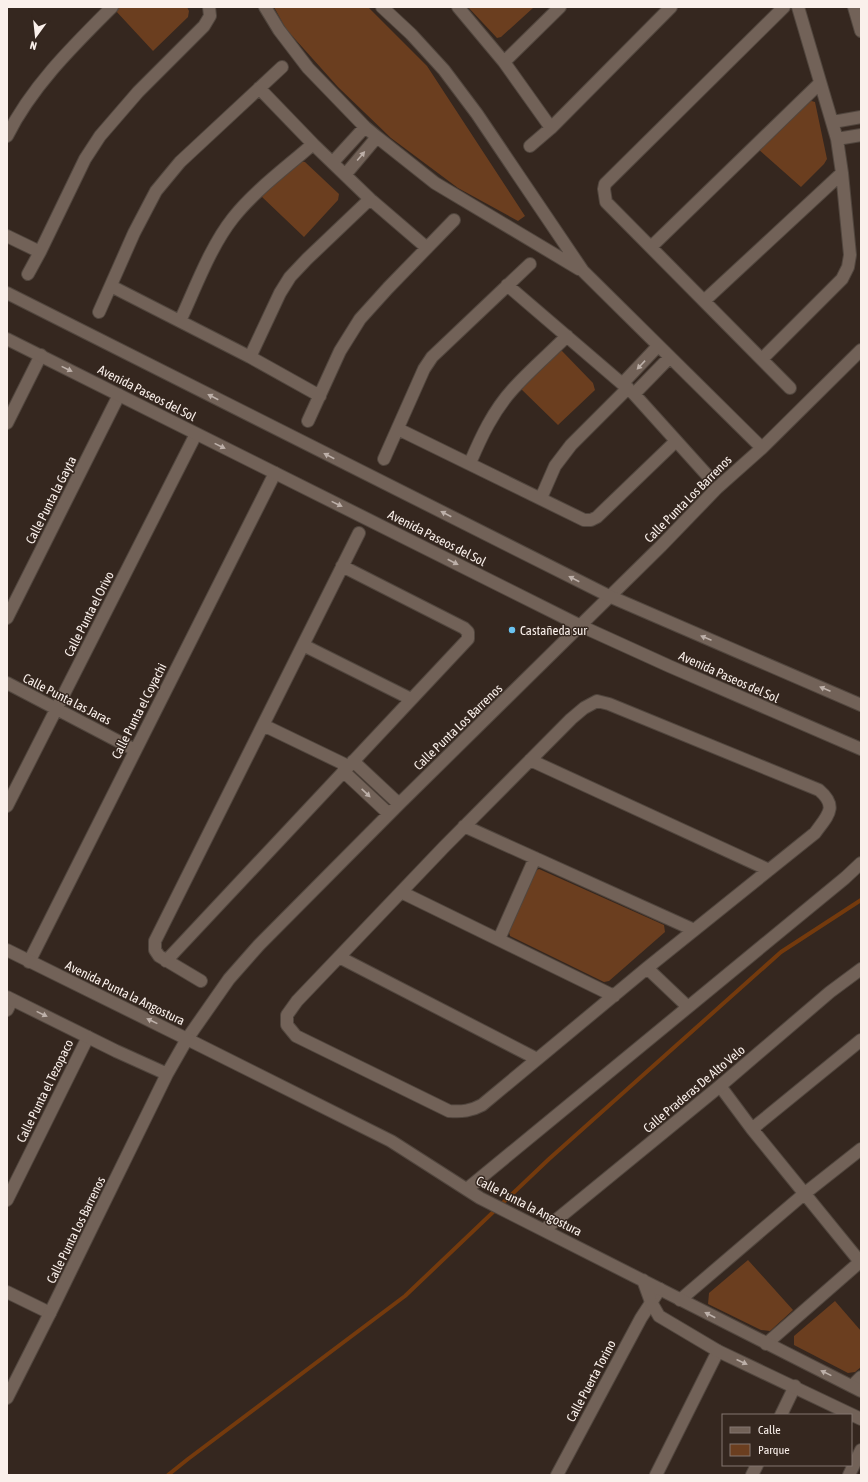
<svg xmlns="http://www.w3.org/2000/svg" width="868" height="1482" font-family="'Asap Condensed',sans-serif">
	<style>
		.green { fill: #6b3e1f }
		.lines { fill: none; stroke-linecap: round; stroke-linejoin: round }
		.stream { stroke: #743a0d; stroke-width: 4 }
		.minor-casing { stroke: #51463e; stroke-width: 14 }
		.tertiary-casing { stroke: #51463e; stroke-width: 14 }
		.minor { stroke: #726258; stroke-width: 12 }
		.tertiary { stroke: #726258; stroke-width: 12 }
		.oneway { fill: #bdb0a9 }
		.poi-dot { fill: #6ac3f1; stroke: #35271f; stroke-width: 1.5 }
		.labels { text-anchor: middle; dominant-baseline: central; stroke-width: 3; stroke-linejoin: round; paint-order: stroke }
		.street-label { font-size: 13px; fill: #faf0eb; stroke: #35271f }
		.poi-label { font-size: 13px; fill: #faf0eb; stroke: #35271f; text-anchor: start }
	</style>
	<rect width="100%" height="100%" fill="#35271f"/>
	<path class="green" d="M118 7H187L189 11 188 17 153 51 115 10Z
		M274 7H368L427 66 525 216 518 221 458 188 391 138 338 87 286 29Z
		M468 7H531L533 8 501 37 497 38Z
		M808 100 815 102 827 159 824 164 801 187 758 149Z
		M298 161 305 162 339 194 338 200 304 237 261 196Z
		M555 351H562L593 383 595 390 558 425 519 387Z
		M539 869 664 925 665 932 609 981 604 982 510 936 508 929 533 872Z
		M748 1260 793 1310 770 1331 761 1330 708 1304 709 1293Z
		M835 1301 861 1331V1367L855 1372 848 1373 794 1345V1336Z"/>
	<g class="lines">
		<path class="stream" d="M168 1475 188 1459 405 1296 549 1159 781 952 861 900"/>
		<g class="minor-casing">
			<path id="minor" d="M265 7 279 30 308 68 365 127 377 137 435 183 579 269
				M382 7 411 34 444 70 477 114 583 271 762 448
				M458 7 504 62 551 128
				M784 7 605 184 604 189 606 202 790 388
				M504 62 560 7
				M259 88 313 144 370 199 427 248
				M833 122 861 117
				M7 136C32 86 73 46 112 7
				M837 139 861 135
				M530 146 551 128 671 7
				M333 162 365 127
				M345 175 377 137
				M7 236 40 252
				M651 247 820 83
				M28 274 40 252 85 159 100 136 138 92 204 26 210 16 209 7
				M507 285 634 394 707 475
				M111 286 250 357 320 396
				M704 301 842 173
				M99 312 134 233 156 191 180 162 282 67
				M180 321C195 289 210 247 233 218 254 191 287 167 313 144
				M250 357 280 293 290 277 307 259 370 199
				M762 359 842 279 848 267 850 255 842 173 837 139 798 7
				M623 383 658 346
				M634 394 670 357
				M308 421 340 351 360 319 388 288 454 220
				M7 423 41 355
				M398 429 584 520H591L597 517 676 441
				M384 459 424 369 432 357 530 264
				M470 463C481 437 493 411 513 389 529 371 549 354 567 336
				M541 498 555 466 571 445 628 388
				M7 618 119 395
				M303 645 411 699
				M7 683 135 750
				M597 701 609 704 819 790C839 807 827 816 815 833L647 968 482 1105C471 1111 462 1112 449 1111L296 1036 287 1025V1015L297 1001 444 847 571 719 584 708Z
				M263 725 348 766
				M530 760 769 870
				M353 761 399 804
				M343 771 389 814
				M7 806 196 434
				M464 826 694 930
				M401 892 614 996
				M499 939 535 858
				M339 957 537 1059
				M166 961 468 639V632L464 628 342 566
				M29 962 275 473
				M647 968 688 1007
				M201 981 159 956 155 950V941L359 533
				M7 1010 12 1000
				M187 1039 229 979 259 945 399 804 661 546 717 488 762 448 861 350
				M720 1086 752 1129 861 1263
				M752 1129 861 1040
				M467 1189 845 878 861 863
				M7 1200 88 1037
				M7 1292 50 1313
				M680 1300 804 1194 861 1149
				M766 1344 861 1261
				M852 1386 861 1377
				M781 1415 795 1386
				M557 1475 641 1318 660 1289
				M656 1475 718 1351
				M752 1475 757 1465
				M849 1475 861 1450"/>
		</g>
		<g class="tertiary-casing">
			<path id="tertiary" d="M854 7 861 31
				M7 293 609 596 861 705
				M7 339 581 626 669 666 861 749
				M7 950 187 1039 391 1141 480 1198 861 1391
				M7 997 116 1051 167 1074
				M544 1230 720 1086 830 992 861 969
				M643 1280 651 1302 659 1316 718 1351 861 1419
				M7 1398 50 1313 167 1074 187 1039"/>
		</g>
		<use href="#minor" class="minor"/>
		<use href="#tertiary" class="tertiary"/>
	</g>
	<defs><path id="oneway-solid" d="M-6-.8H1V-3.2L6.5 0L1 3.2V.8H-6Z"/></defs>
	<g class="oneway">
		<use href="#oneway-solid" transform="translate(361 156) rotate(-50)"/>
		<use href="#oneway-solid" transform="translate(641 365) rotate(133)"/>
		<use href="#oneway-solid" transform="translate(67 369) rotate(26)"/>
		<use href="#oneway-solid" transform="translate(213 397) rotate(-153)"/>
		<use href="#oneway-solid" transform="translate(220 446) rotate(26)"/>
		<use href="#oneway-solid" transform="translate(329 456) rotate(-153)"/>
		<use href="#oneway-solid" transform="translate(337 504) rotate(26)"/>
		<use href="#oneway-solid" transform="translate(446 514) rotate(-153)"/>
		<use href="#oneway-solid" transform="translate(453 562) rotate(27)"/>
		<use href="#oneway-solid" transform="translate(574 579) rotate(-153)"/>
		<use href="#oneway-solid" transform="translate(706 638) rotate(-157)"/>
		<use href="#oneway-solid" transform="translate(825 689) rotate(-157)"/>
		<use href="#oneway-solid" transform="translate(366 793) rotate(43)"/>
		<use href="#oneway-solid" transform="translate(42 1014) rotate(26)"/>
		<use href="#oneway-solid" transform="translate(152 1021) rotate(-154)"/>
		<use href="#oneway-solid" transform="translate(710 1315) rotate(-153)"/>
		<use href="#oneway-solid" transform="translate(742 1362) rotate(25)"/>
		<use href="#oneway-solid" transform="translate(826 1373) rotate(-154)"/>
	</g>
	<circle class="poi-dot" cx="512" cy="630" r="4"/>
	<g class="labels">
		<g class="street-label">
			<text transform="translate(147 393) rotate(27)">Avenida Paseos del Sol</text>
			<text transform="translate(688 499) rotate(-45)">Calle Punta Los Barrenos</text>
			<text transform="translate(51 500) rotate(-63)">Calle Punta la Gayta</text>
			<text transform="translate(437 538) rotate(27)">Avenida Paseos del Sol</text>
			<text transform="translate(89 614) rotate(-63)">Calle Punta el Orivo</text>
			<text transform="translate(729 677) rotate(24)">Avenida Paseos del Sol</text>
			<text transform="translate(67 699) rotate(27)">Calle Punta las Jaras</text>
			<text transform="translate(139 711) rotate(-63)">Calle Punta el Coyachi</text>
			<text transform="translate(458 727) rotate(-44)">Calle Punta Los Barrenos</text>
			<text transform="translate(125 993) rotate(26)">Avenida Punta la Angostura</text>
			<text transform="translate(694 1089) rotate(-40)">Calle Praderas De Alto Velo</text>
			<text transform="translate(45 1091) rotate(-64)">Calle Punta el Tezopaco</text>
			<text transform="translate(529 1206) rotate(27)">Calle Punta la Angostura</text>
			<text transform="translate(76 1230) rotate(-64)">Calle Punta Los Barrenos</text>
			<text transform="translate(591 1381) rotate(-62)">Calle Puerta Torino</text>
		</g>
		<g class="poi-label">
			<text x="520" y="630">Castañeda sur</text>
		</g>
	</g>
	<rect width="868" height="1482" fill="none" stroke="#faf0eb" stroke-width="16"/>
	<rect x="722" y="1414" width="130" height="52" fill="#35271f" stroke="#847771"/>
	<rect x="730" y="1427" width="20" height="6" fill="#726258" stroke="#847771"/>
	<text x="758" y="1434" font-size="12" fill="#faf0eb">Calle</text>
	<rect x="730" y="1444" width="20" height="12" fill="#6b3e1f" stroke="#847771"/>
	<text x="758" y="1454" font-size="12" fill="#faf0eb">Parque</text>
	<g transform="translate(36 36) rotate(195)" stroke="#35271f" stroke-width="3" paint-order="stroke">
	<path d="M0-3L7 15L0 10L-7 15Z" fill="#faf0eb"/>
	<text y="-6" font-size="11" font-weight="bold" text-anchor="middle" fill="#faf0eb">N</text>
	</g>
</svg>
